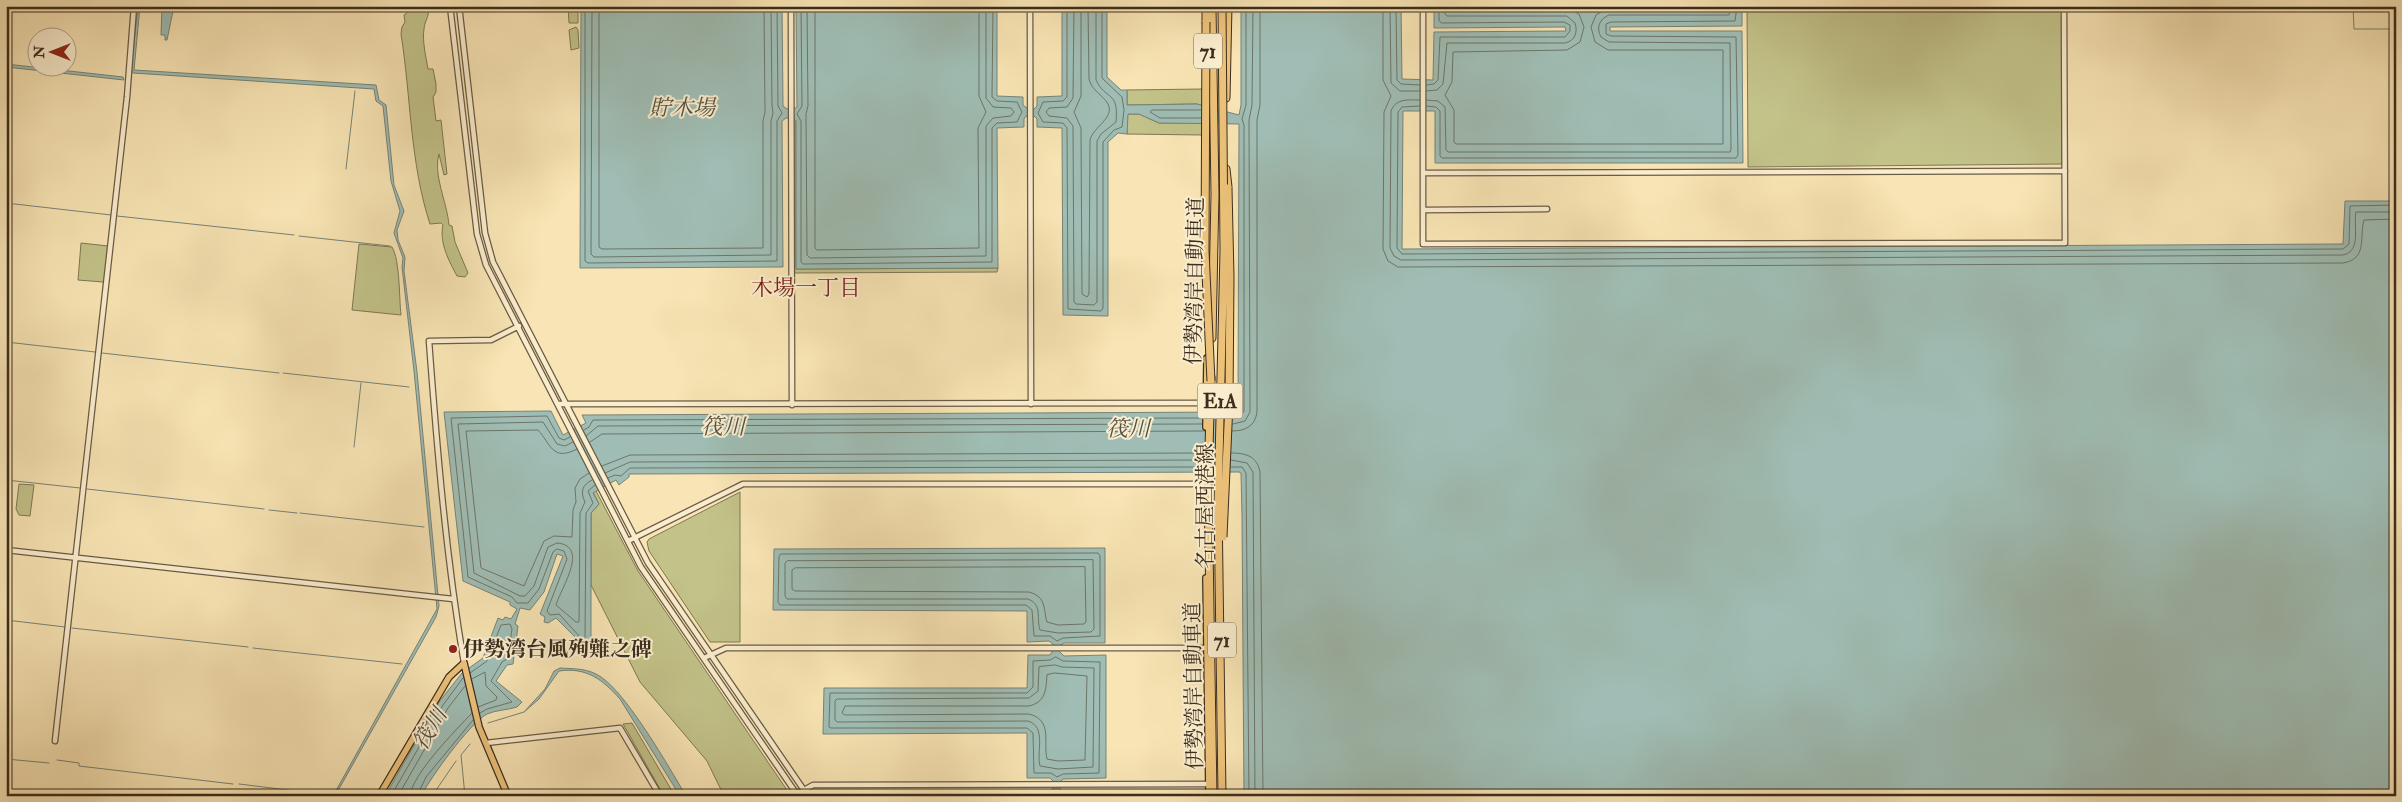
<svg xmlns="http://www.w3.org/2000/svg" width="2402" height="802" font-family="'IM FELL Double Pica','Noto Serif JP',serif">
	<style>
		.green { fill: #c2c289; stroke: #7e7854 }
		.water { fill: #9fbdb4; stroke: #778378 }
		.lines { fill: none; stroke-linecap: round; stroke-linejoin: round }
		.shore { stroke: #6d7569; stroke-width: 1 }
		.stream { stroke: #778378; stroke-width: 1 }
		.minor-casing { stroke: #6a5b44; stroke-width: 7 }
		.major-casing { stroke: #3b2d1e; stroke-width: 8 }
		.highway-casing { stroke: #3b2d1e; stroke-width: 9 }
		.minor { stroke: #faedce; stroke-width: 4.5 }
		.major { stroke: #ecc27a; stroke-width: 5.5 }
		.highway { stroke: #ecc27a; stroke-width: 7 }
		.highway-bridge-casing { stroke: #3b2d1e; stroke-width: 9; stroke-linecap: butt }
		.highway-bridge { stroke: #ecc27a; stroke-width: 7 }
		.poi-dot { fill: #8f2418; stroke: #faedce; stroke-width: 2 }
		.labels { text-anchor: middle; dominant-baseline: central; stroke-width: 4; stroke-linejoin: round; paint-order: stroke }
		.shield { fill: #faedce; stroke: #746753; stroke-width: 1 }
		.shield-label { font-size: 20px; font-weight: bold; fill: #3b2d1e }
		.street-label { font-size: 21px; fill: #3b2d1e; stroke: #faedce }
		.poi-label { font-size: 21px; font-weight: bold; fill: #3b2d1e; stroke: #faedce; text-anchor: start }
		.water-label { font-size: 22px; font-style: italic; fill: #545144; stroke: #faedce }
		.neighbourhood-label { font-size: 22px; fill: #7a1f14; stroke: #faedce }
	</style>
	<rect width="100%" height="100%" fill="#f8e4b4"/>
	<filter id="stains"><feTurbulence type="fractalNoise" baseFrequency=".004" numOctaves="4"/><feColorMatrix values="0 0 0 0 .2 0 0 0 0 .09 0 0 0 0 .02 0 0 0 .5 -.17"/></filter>
	<radialGradient id="worn" r=".72"><stop offset=".6" stop-color="#630" stop-opacity="0"/><stop offset="1" stop-color="#630" stop-opacity=".3"/></radialGradient>
	<path class="green" d="M412 6H429C429 19 425 19 424 29 422 41 426 57 428 69H433L436 84V92L433 97 436 121 441 120 447 174 444 175 439 154C433 175 447 202 449 225L452 226 455 242 468 273 465 277 457 276C449 261 439 243 443 225L441 223 430 224C410 163 411 97 401 34L402 27 405 22 404 15 412 9Z
		M578 6V23H569L568 6Z
		M1747 6H2062V164L1748 167Z
		M576 27 578 30 579 48 571 50 569 30Z
		M1202 89 1203 106 1197 104 1127 105V90Z
		M1127 114H1139L1159 123H1202V135L1127 134Z
		M793 118 796 121V269L998 268 997 272 792 273Z
		M81 243 108 246 105 281 103 282 78 280Z
		M359 244 392 247C400 260 399 297 401 315L352 310Z
		M19 484 34 485 30 516 19 515 16 509Z
		M596 491 638 571 791 796H724L707 761 640 682 591 585V513L599 504 593 492Z
		M740 492V642H710L649 551 647 542 649 539Z
		M632 723 675 796H664L623 724Z"/>
	<path class="water" d="M138 6H140L134 70 376 85 379 100 386 105 394 185 404 211 397 230 398 240 405 257 404 271 417 372 439 606 436 617 335 796H333L437 609 414 371 402 267 403 258 394 233 400 211 391 181 383 106 376 101 374 89 133 73 131 69Z
		M162 6H174L167 40H165V35H161Z
		M581 6H782L783 106 787 109H794L797 107 796 6H997V96L1023 97V105L1027 108 1034 109 1037 106V97L1062 96V6H1107V77L1121 90H1127V105L1197 104 1239 115 1241 105V6H1401L1402 79 1433 80 1434 32 1566 31 1565 27 1434 28V6H1742V26L1610 27V31H1742L1743 163H1435V111H1403L1402 249 2343 244 2345 201H2396V796H1244L1242 515 1241 473 1239 472 629 474V477L619 485 616 480 593 493 599 504 591 513V648L576 642 577 639 556 618 548 623 544 622 545 617 540 614 563 556 557 554 544 592 530 610 520 608 515 624 518 626 513 664 507 665 496 681 522 702 517 707C508 710 496 710 487 714 469 724 431 777 421 796H385L439 702 462 673 483 658 498 618 503 620 505 617 511 619 517 609 510 605V602L463 581 444 412 551 411 563 435 586 423 582 415 1238 412 1239 124 1159 123 1139 114H1128L1127 134 1118 133 1108 142V316L1063 315 1062 128 1037 127V119L1034 116H1026L1024 119V127L997 128 998 268 796 269V121L793 118H786L782 121 783 267 580 268Z
		M6 64 123 77 124 80 6 67Z
		M1105 548V643H1064L1059 646V651L1064 656 1106 655V778L1063 779 1060 782V789L1063 792 1106 791V796H1027V791H1050L1053 789V781L1050 778H1027V733L823 734 824 688H1027L1028 655H1050L1052 652 1053 644 1049 641 1027 642V611L773 610 774 549Z
		M560 668C575 669 588 668 601 677 627 694 669 767 686 796H680L620 699C603 680 587 667 559 671L539 699 524 712 545 689 554 671Z"/>
	<g class="lines">
		<path class="shore" d="M585 6V261L588 263 777 261V121L782 113 778 106 777 6
			M592 6 591 254 594 257 771 255V121L773 113 772 105 771 6
			M599 6V247L602 249 763 248V121L765 112 764 6
			M801 6 802 106 797 114 801 121V262L803 264 992 262V128L997 123 1017 122 1022 112 1017 102 997 101 992 97 993 6
			M807 6 808 106 806 114 807 255 810 258 986 256V126L993 118 1011 116 1014 112 1011 108 993 107 986 98V6
			M815 6V248L817 250 979 248 978 128 986 112 979 96V6
			M1067 6V97L1063 101 1043 102 1038 113 1043 122 1063 123 1067 128 1068 309 1101 311 1103 308V142L1114 130 1122 127 1124 110 1122 97 1102 78V6
			M1074 6 1073 98 1067 107 1049 108 1046 112 1049 116 1067 118 1073 126 1074 302 1076 304 1094 305 1097 302V141L1101 134 1116 122C1119 90 1106 101 1096 80V6
			M1081 6V96L1074 112 1081 128 1082 294 1087 297 1089 294 1090 140C1093 127 1115 118 1108 104 1102 94 1092 91 1089 79L1088 6
			M1383 6V80L1391 96 1384 112 1383 249 1388 261 1398 267 2343 263C2368 259 2359 237 2364 220L2396 219
			M1390 6 1391 83 1400 91H1420
			M1396 6 1397 80 1401 84 1420 85
			M1453 6 1455 9 1567 8 1579 14 1584 27 1580 42 1567 50 1453 52 1452 82 1445 95 1454 110V142L1456 144H1723V50H1608L1595 42 1591 27 1596 15 1608 8 1723 6
			M1426 85 1434 84 1438 80 1440 37H1565L1570 31V25L1564 22 1441 23 1439 20V6
			M1426 91 1437 90 1443 84 1447 43H1565C1575 41 1578 32 1575 23L1567 16H1447L1445 14V6
			M1420 100C1408 100 1396 98 1391 111L1390 248 1394 256 1401 260 2343 255C2362 251 2353 226 2356 212H2396
			M1426 100 1438 101 1445 107 1446 150 1448 152H1730L1731 149 1730 43 1609 42 1601 37C1596 28 1599 19 1609 15H1729L1731 6
			M1420 106 1402 107 1398 112 1397 248 1402 254 2343 249 2349 244 2350 206 2396 205
			M1426 106 1436 107 1440 111V156L1442 158H1736L1738 155 1736 37 1611 36 1606 34V24L1611 22 1735 21 1737 6
			M1201 118H1160L1150 112 1152 110H1201
			M1233 417H1240L1244 411V125L1242 119 1246 105V6
			M1233 424 1245 421 1250 412 1249 120 1252 105 1253 6
			M584 430 589 427 593 420 1202 418
			M1232 431C1246 431 1255 426 1257 412V120L1260 105V6
			M586 436 598 426 1202 424
			M570 437 564 440 559 438 547 416 451 418 468 577 512 597 517 603H528L539 589 553 552 557 549 564 551 567 559 547 611 550 615 559 614 582 639H585L586 513 593 503 588 491 595 485
			M573 442 565 446 557 444 543 422 458 424 474 573 520 596H525L534 586 548 547 557 543C590 546 561 588 556 605L576 622H579L580 513 585 502C580 492 582 485 592 480
			M590 442 602 434 1205 431
			M577 449C552 462 551 444 538 430L466 431 481 568 524 586 544 541 554 536 572 537 573 510 576 502 575 488 580 479 589 473
			M1231 453C1246 453 1257 456 1260 472L1263 796
			M1231 460 1247 463 1253 472 1255 796
			M602 466 630 455 1204 453
			M1231 467H1242L1246 473 1249 796
			M605 473 630 462 1204 460
			M608 478 615 475 621 476 630 468 1204 467
			M781 554 1098 553 1100 556V636L1063 638 1057 641 1050 636H1034L1032 610 1026 605H780L778 602 779 557Z
			M1093 560 1094 629 1091 632 1058 633 1040 630C1036 618 1043 605 1028 599H787L785 596V563L787 561Z
			M1085 567 1086 622 1084 624 1058 625 1047 622C1043 609 1047 597 1029 592L795 591 792 589V570L795 568Z
			M1056 657 1063 661 1100 662 1099 773 1063 774 1057 777 1051 773H1034L1033 733 1027 728H831L829 727 830 693H1027L1033 687V661L1050 660Z
			M1055 665 1062 667 1094 668 1093 767 1058 769 1040 766C1036 752 1047 727 1028 721L837 722 835 720V701L837 699 1029 698 1038 691 1039 667Z
			M470 673 487 661 501 625 510 624 512 629 508 658 502 662 491 681 512 702 487 709 480 713
			M1055 673 1087 676 1085 760 1058 761 1047 759C1043 742 1053 720 1029 714L845 715 842 713 845 706H1029C1046 702 1046 689 1047 675Z
			M472 679 485 672 486 686 497 697 496 700 478 707
			M391 796 443 705 463 678
			M398 796 448 708 465 686
			M410 796C412 774 456 730 472 713
			M417 796 426 777 473 720"/>
		<path class="stream" d="M2353 6 2354 29H2396
			M346 169 355 91
			M6 203 111 215
			M117 216 294 235
			M299 236 390 246
			M6 342 95 352
			M102 353 279 373
			M283 373 409 387
			M354 447 361 383
			M6 480 80 488
			M87 489 264 509
			M269 510 297 513
			M300 513 424 527
			M6 620 65 627
			M72 628 248 647
			M253 648 402 664
			M488 723 524 712
			M6 759 49 763
			M57 760 79 763V766L233 784
			M239 784 328 795
			M432 796 456 761
			M465 796 461 755 470 744"/>
		<g class="minor-casing">
			<path id="minor" d="M450 6 477 234 486 265 641 567 798 796
				M459 6 485 233 493 262 648 563 808 796
				M791 6 792 405
				M1030 6 1031 404
				M1423 6V244L2065 243 2064 6
				M1423 173 2065 171
				M1424 210 1547 209
				M558 404 1206 403
				M628 541 743 484H1206
				M6 550 453 599
				M704 658 726 648H1206
				M464 663C446 556 437 449 429 341L491 340 519 326
				M55 741 127 97 134 6
				M486 743 620 728 660 796
				M797 794 813 785 1209 784"/>
		</g>
		<g class="major-casing">
			<path id="major" d="M1206 427 1207 358
				M1206 578 1209 796
				M379 796 449 677 464 663 479 727 508 796"/>
		</g>
		<g class="highway-casing">
			<path id="highway" d="M1206 22V6
				M1226 98 1228 6
				M1226 169 1228 187
				M1212 338 1215 194 1212 6
				M1211 377 1208 484 1213 796"/>
		</g>
		<use href="#minor" class="minor"/>
		<use href="#major" class="major"/>
		<use href="#highway" class="highway"/>
		<g class="highway-bridge-casing">
			<path id="highway-bridge" d="M1222 6 1224 251 1218 502 1222 796
				M1206 22 1205 251 1211 381
				M1223 537 1229 403 1230 277 1228 188"/>
		</g>
		<use href="#highway-bridge" class="highway-bridge"/>
	</g>
	<circle class="poi-dot" cx="453" cy="649" r="5"/>
	<g class="labels">
		<g class="shield">
			<rect x="1194" y="33.5" width="28" height="35" rx="4"/>
			<rect x="1197.5" y="383.5" width="45" height="35" rx="4"/>
			<rect x="1208" y="622.5" width="28" height="35" rx="4"/>
		</g>
		<g class="shield-label">
			<text x="1208" y="51">71</text>
			<text x="1220" y="401">E1A</text>
			<text x="1222" y="640">71</text>
		</g>
		<g class="street-label">
			<text transform="translate(1195 281) rotate(-89)">伊勢湾岸自動車道</text>
			<text transform="translate(1205 506) rotate(-90)">名古屋西港線</text>
			<text transform="translate(1194 686) rotate(-91)">伊勢湾岸自動車道</text>
		</g>
		<g class="poi-label">
			<text x="463" y="649">伊勢湾台風殉難之碑</text>
		</g>
		<g class="water-label">
			<text x="682" y="108">貯木場</text>
			<text x="723" y="427">筏川</text>
			<text x="1128" y="429">筏川</text>
			<text transform="translate(430 729) rotate(-59)">筏川</text>
		</g>
		<g class="neighbourhood-label">
			<text x="806" y="288">木場一丁目</text>
		</g>
	</g>
	<rect width="2402" height="802" fill="none" stroke="#f8e4b4" stroke-width="25"/>
	<rect x="8" y="8" width="2387" height="787" fill="none" stroke="#3b2d1e" stroke-width="2.5"/>
	<rect x="12" y="12" width="2377" height="777" fill="none" stroke="#3b2d1e"/>
	<g transform="translate(52 52) rotate(270)"><circle r="24" fill="#faedce" stroke="#aea088"/>
	<path d="M0-4L9 19L0 12L-9 19Z" fill="#8f2418"/>
	<text y="-8" font-size="14" font-weight="bold" text-anchor="middle" fill="#3b2d1e">N</text>
	</g>
	<rect width="100%" height="100%" filter="url(#stains)"/>
	<rect width="100%" height="100%" fill="url(#worn)"/>
</svg>
